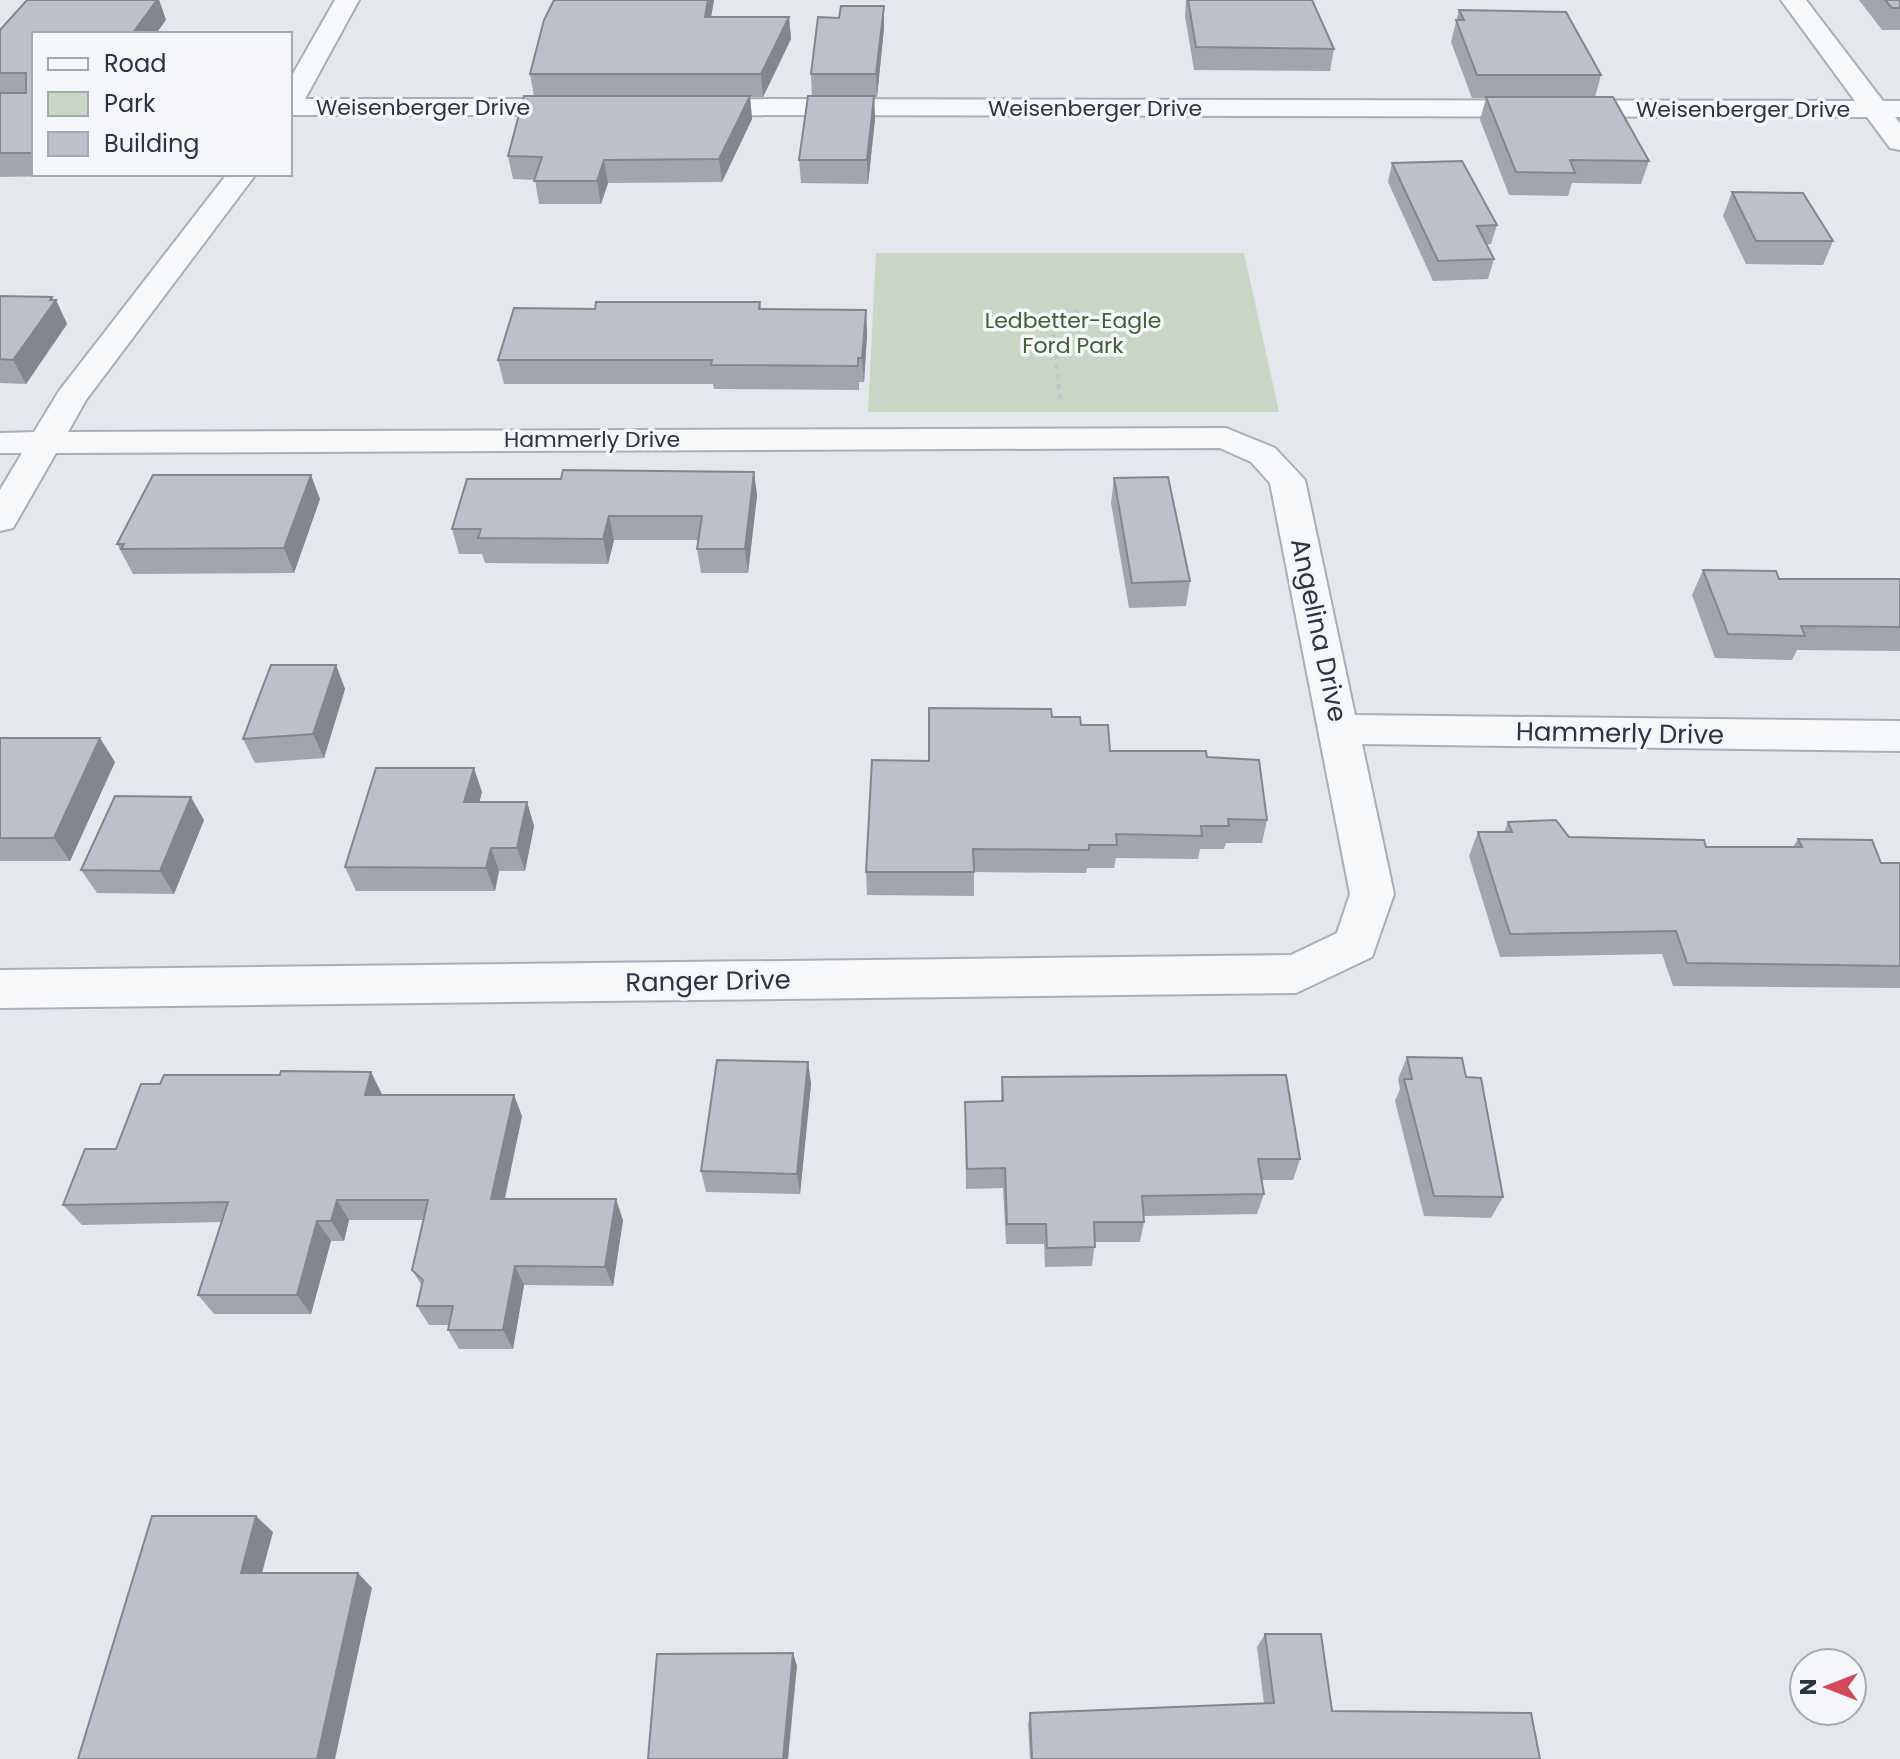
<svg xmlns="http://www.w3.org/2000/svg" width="1900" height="1759" font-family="Poppins,sans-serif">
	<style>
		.green { fill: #c9d6c5 }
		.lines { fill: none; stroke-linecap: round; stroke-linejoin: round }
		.minor-casing { stroke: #a9aeb7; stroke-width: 4 }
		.path { stroke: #c2c5cb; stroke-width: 4; stroke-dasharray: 5 5; stroke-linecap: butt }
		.minor { fill: #f7f8fa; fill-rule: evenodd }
		.wall { fill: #a1a5ae }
		.shaded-wall { fill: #83868d }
		.building { fill: #bbc0ca; stroke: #83868d; stroke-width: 2 }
		.labels { text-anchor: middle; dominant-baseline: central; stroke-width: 7; stroke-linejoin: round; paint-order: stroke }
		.far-street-label { font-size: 22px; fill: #2b3445; stroke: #f4f6f9 }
		.far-park-label { font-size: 22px; fill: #3f6138; stroke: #f4f6f9 }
		.street-label { font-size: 26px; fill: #2b3445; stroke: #f4f6f9 }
	</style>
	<rect width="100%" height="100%" fill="#e4e7ec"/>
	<path class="green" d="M876 253H1244L1279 412H868Z"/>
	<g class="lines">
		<g class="minor-casing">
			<path id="minor" d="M335 0H359L305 99H582L591 101 595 107 591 113 582 115H290V79Z
				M1781 0H1806L1883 101H1900V117H1895L1900 123V150L1890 148 1867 117 690 115 681 113 677 107 681 101 690 99 1855 101Z
				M227 174H256L86 400 68 432 1226 428 1275 448 1305 480 1355 715 1900 721V751L1362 744 1394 894 1372 957 1296 993 0 1008V970L1291 955 1337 933 1350 894 1270 483 1251 462 1220 448 56 453 13 528 0 531V490L22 453H0V433L34 432 59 391Z"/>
		</g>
		<path class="path" d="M1060 399 1051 312 1083 311"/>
		<use href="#minor" class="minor"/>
	</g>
	<path class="wall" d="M27 0H159L166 20 34 34V174H58L57 176 0 177V30Z
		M554 0H714L711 17H789L791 39 763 97H750L752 119 722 182 608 183 601 204H539L535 180 513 179 508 156 534 96 530 74Z
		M1186 0H1312L1334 49 1330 71 1194 70 1185 16Z
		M1859 0H1900V30H1882Z
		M884 6V28L877 97H874L875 119 868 184 801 183 799 160 812 96 811 74Z
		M1459 10 1601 75 1595 97 1649 161 1641 184 1572 183 1568 196 1509 195 1480 120 1486 98H1472L1451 42Z
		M1392 163 1497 225 1491 244 1486 245 1494 259 1488 279 1433 281 1388 182Z
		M1732 192 1833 241 1823 265 1746 264 1723 216Z
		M0 296 56 300 67 324 26 384 0 383Z
		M760 302 761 309 866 310 867 334 864 382H859V390L714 389 713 384H504L498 360 595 309Z
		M754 472 757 496 748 573H701L697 549 698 540H614L608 564 485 563 482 554H459L452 529 561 479Z
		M1114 478 1190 581 1186 606 1129 608 1111 503Z
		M320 499 294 573 133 574 117 544Z
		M1703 570 1779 579H1900V651L1797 650 1792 660 1715 658 1692 595Z
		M336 665 345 689 324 758 255 763 243 739Z
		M1052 717 1081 725 1110 751 1207 757 1267 820 1262 843H1226L1224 849H1200L1198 859 1116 858 1114 868H1087L1086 873 974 872V896L867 895 866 872 929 761Z
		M0 738 115 762 70 861H0Z
		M482 792 479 802H527L534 826 525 871H499L495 891H356L345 867Z
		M204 820 174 894 97 893 81 870Z
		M1508 822 1569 837 1706 847H1793L1798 839 1881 863H1900V988L1673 986 1662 954 1500 957 1469 856 1478 832H1504Z
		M1407 1057 1503 1197 1491 1218 1424 1216 1395 1101 1400 1089 1398 1079Z
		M808 1062 811 1084 800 1194 706 1192 701 1171Z
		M1002 1077 1300 1159 1293 1180H1261L1264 1194 1257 1214 1144 1216V1222L1140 1242H1095L1092 1266 1045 1267 1044 1244H1006L1003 1188 966 1189 965 1102 1001 1101Z
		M382 1094 522 1116 505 1199 623 1220 613 1286 524 1285 513 1349H459L448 1330 449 1325H429L417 1306 422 1286 412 1270 424 1220H349L344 1241H331L311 1314H214L198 1295 221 1222 82 1225 63 1205 116 1149Z
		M1265 1634 1332 1711 1540 1759H1030L1028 1725 1030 1713 1264 1704 1257 1647Z"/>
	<path class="shaded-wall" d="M157 0H159L166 20 156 34H132Z
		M708 0H714L707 39 705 17Z
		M884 6V28L877 97 876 74Z
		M789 17 791 39 763 97 761 74Z
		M750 96 752 119 722 182 719 159Z
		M874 96 875 119 868 184 867 160Z
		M604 160 608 183 601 204 597 181Z
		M52 297 54 302 56 300 67 324 26 384 13 360Z
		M866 310 867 334 864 382 862 358Z
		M754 472 757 496 748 573 745 549Z
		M311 475 320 499 294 573 284 548Z
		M609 516 614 540 608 564 603 539Z
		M336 665 345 689 324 758 313 734Z
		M100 738 115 762 70 861 54 838Z
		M474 768 482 792 473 826 464 802Z
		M191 797 204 820 174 894 160 871Z
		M527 802 534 826 525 871 517 848Z
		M491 848 499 871 495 891 486 868Z
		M808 1062 811 1084 800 1194 797 1174Z
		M371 1072 382 1094 376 1116 365 1095Z
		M514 1095 522 1116 500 1220 491 1199Z
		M616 1199 623 1220 613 1286 605 1267Z
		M337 1200 349 1220 344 1241 331 1221Z
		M317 1221 331 1241 311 1314 297 1295Z
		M515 1266 524 1285 513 1349 503 1330Z
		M256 1516 273 1532 258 1588 241 1573Z
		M358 1573 372 1588 335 1759H317Z
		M793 1653 797 1666 788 1759H783Z"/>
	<path class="building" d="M27 0H157L132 34H34V153H0V93H26V73H0V30Z
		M554 0H708L705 17H789L761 74H530L544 20Z
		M1188 0H1312L1334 49 1196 47Z
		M1885 0H1900V8H1892Z
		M841 6H884L876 74H811L818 17 839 18Z
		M1459 10 1566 12 1601 75H1477L1456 20H1464Z
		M524 96H750L719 159 604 160 597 181H534L542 157 508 156Z
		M808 96H874L867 160H799Z
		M1486 97H1613L1649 161 1570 160 1575 173 1516 172Z
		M1462 161 1497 225 1477 226 1494 259 1438 261 1392 163Z
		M1732 192 1803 193 1833 241H1756Z
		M0 296 52 297 50 300H56L13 360 0 359Z
		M596 302H760L759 309 866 310 862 358H858V366L711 365 712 360H498L514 308 595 309Z
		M563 470 754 472 745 549H697L702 516H609L603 539 478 538 481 529H452L467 479H561Z
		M153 475H311L284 548 121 549 124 544H117Z
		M1168 477 1190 581 1132 583 1114 478Z
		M1703 570 1776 571 1779 579H1900V627L1801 626 1805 636 1728 634Z
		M271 665H336L313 734 243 739Z
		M929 708 1051 709 1052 717H1080L1081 725H1108L1110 751H1206L1207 757 1259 760 1267 820 1228 819 1229 826H1201L1202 836 1116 834 1117 845H1089V850L973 849 974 872H866L872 760 929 761Z
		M0 738H100L54 838H0Z
		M376 768H474L464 802H527L517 848H491L486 868 345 867Z
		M115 796 191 797 160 871 81 870Z
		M1556 820 1569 837 1704 840 1706 847H1802L1798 839 1872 840 1881 863H1900V966L1687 963 1676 931 1510 934 1478 832H1512L1508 822Z
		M1407 1057 1462 1058 1466 1077 1481 1078 1503 1197 1434 1196 1404 1079H1412Z
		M717 1060 808 1062 797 1174 701 1171Z
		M281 1071 371 1072 365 1095H514L491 1199H616L605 1267 515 1266 503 1330H448L453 1306H417L423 1280 412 1270 428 1200H337L331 1221H317L297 1295H198L228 1202 63 1205 85 1149H116L141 1084H160L164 1075H280Z
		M1286 1075 1300 1159H1258L1264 1194 1142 1196 1144 1222H1094L1095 1247 1047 1248 1046 1224H1007L1005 1168 967 1169 965 1102 1003 1101 1002 1077Z
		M152 1516H256L241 1573H358L317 1759H78Z
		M1265 1634H1321L1332 1711 1531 1713 1540 1759H1032L1030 1713 1274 1703Z
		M793 1653 783 1759H648L657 1654Z"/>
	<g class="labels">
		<g class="far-street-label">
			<text x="423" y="107">Weisenberger Drive</text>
			<text x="1095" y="108">Weisenberger Drive</text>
			<text x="1743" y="109">Weisenberger Drive</text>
			<text x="592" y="439">Hammerly Drive</text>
		</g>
		<g class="far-park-label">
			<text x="1073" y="320">Ledbetter-Eagle<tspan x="1073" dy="25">Ford Park</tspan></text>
		</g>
		<g class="street-label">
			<text transform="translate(1319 630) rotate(78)">Angelina Drive</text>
			<text transform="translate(1620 733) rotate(1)">Hammerly Drive</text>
			<text transform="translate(708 981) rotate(-1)">Ranger Drive</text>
		</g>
	</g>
	<rect x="32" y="32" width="260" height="144" fill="#f4f6f9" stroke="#a4a8b1" stroke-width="2"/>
	<rect x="48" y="58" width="40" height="12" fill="#f7f8fa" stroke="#a4a8b1" stroke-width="2"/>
	<text x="104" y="72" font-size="24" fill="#2b3445">Road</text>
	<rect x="48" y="92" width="40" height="24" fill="#c9d6c5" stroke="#a4a8b1" stroke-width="2"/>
	<text x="104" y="112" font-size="24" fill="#2b3445">Park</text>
	<rect x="48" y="132" width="40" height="24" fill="#bbc0ca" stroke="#a4a8b1" stroke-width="2"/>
	<text x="104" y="152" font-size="24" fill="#2b3445">Building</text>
	<g transform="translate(1828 1687) rotate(270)"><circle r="38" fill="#f4f6f9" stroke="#a4a8b1" stroke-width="2"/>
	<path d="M0-6L14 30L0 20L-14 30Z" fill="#d1495b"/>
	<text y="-12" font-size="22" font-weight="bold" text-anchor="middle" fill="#2b3445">N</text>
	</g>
</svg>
